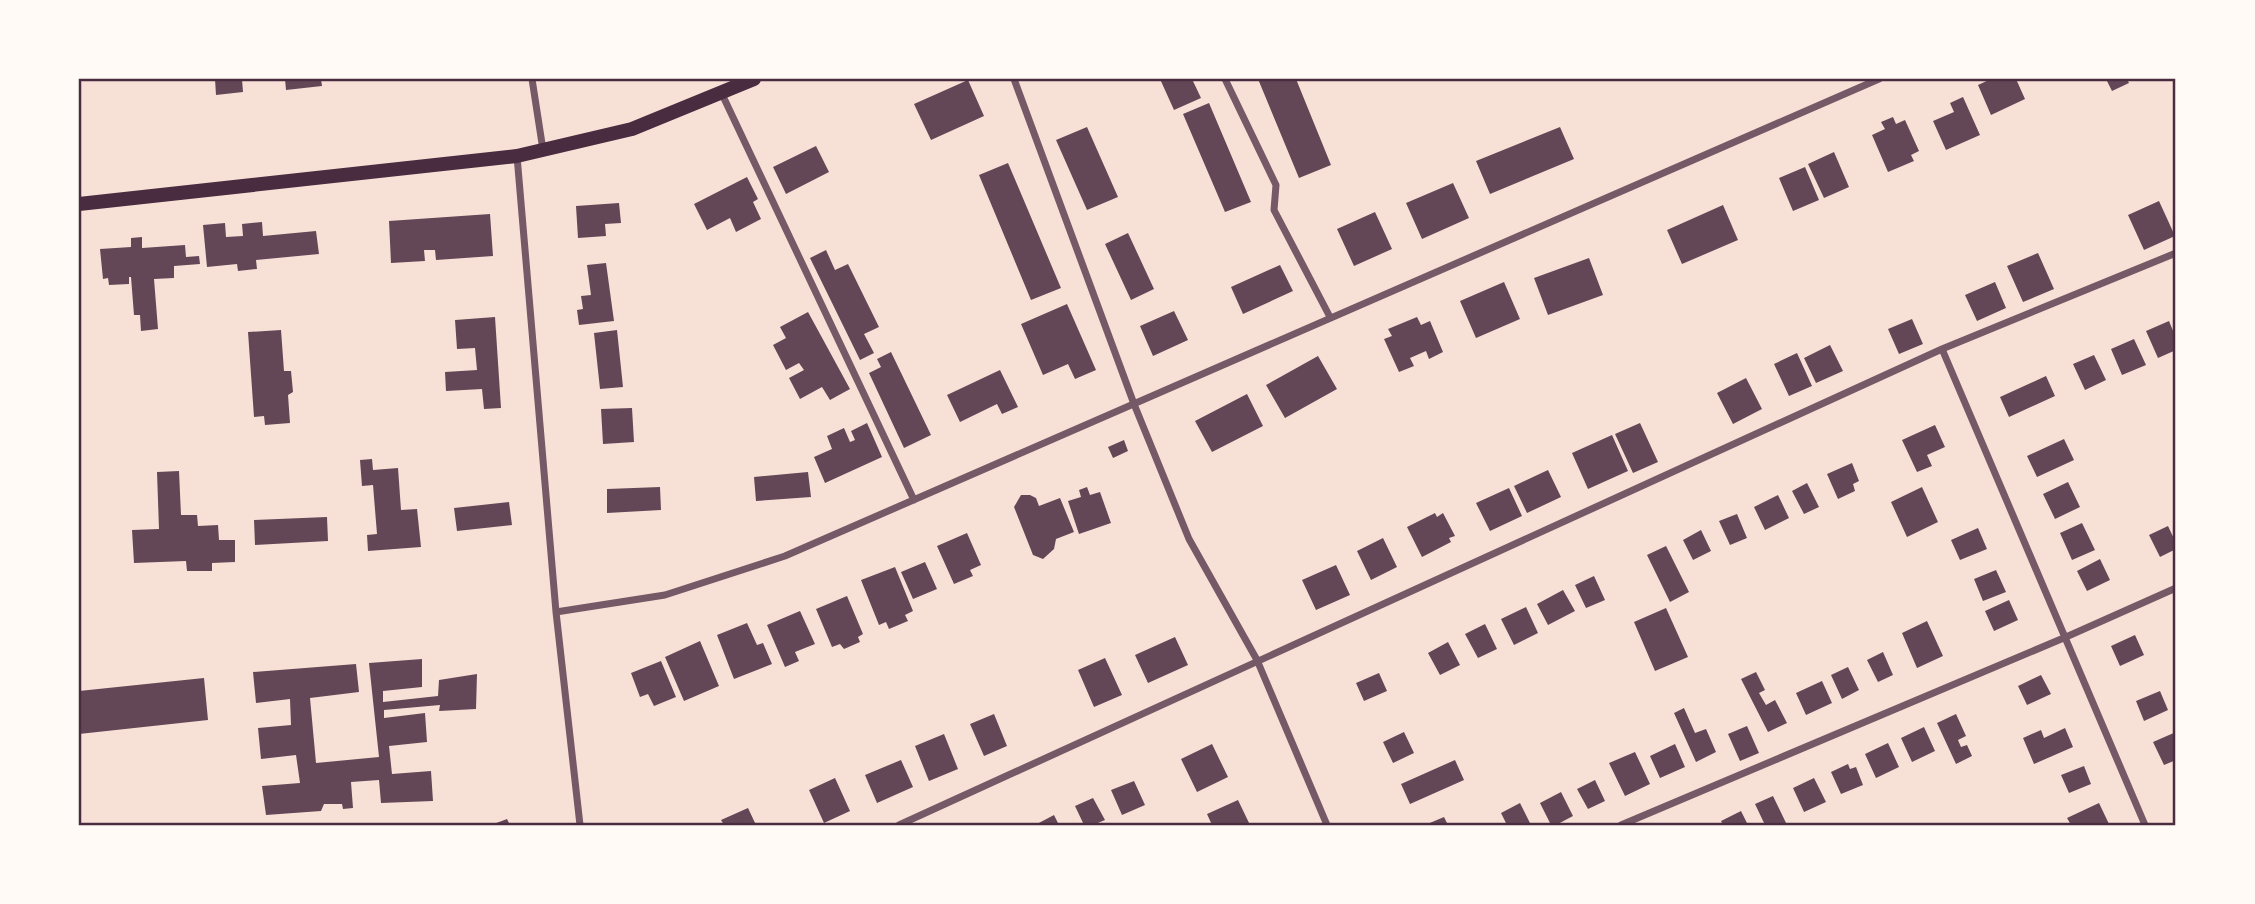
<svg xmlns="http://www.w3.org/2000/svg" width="2255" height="904" font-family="Helvetica,sans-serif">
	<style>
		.building { fill: #644757 }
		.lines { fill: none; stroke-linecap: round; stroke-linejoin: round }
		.minor { stroke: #755966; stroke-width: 7 }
		.secondary { stroke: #4a2c40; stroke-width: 14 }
		.neatline { fill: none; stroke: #4a2c40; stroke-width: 2.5 }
	</style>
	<rect width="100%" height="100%" fill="#f7e1d7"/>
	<path class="building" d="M215 79H242L243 92 216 95Z
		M285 79H321L322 86 286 90Z
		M1160 79H1192L1201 98 1174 110Z
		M1258 79H1296L1331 165 1299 178Z
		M1991 79H2016L2025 99 1991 115 1978 85Z
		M2106 79H2127L2129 83 2112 91Z
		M968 80 984 116 931 140 914 104Z
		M1963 97 1980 135 1946 150 1933 121 1954 112 1950 103Z
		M1209 103 1251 202 1225 212 1183 114Z
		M1893 117 1896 124 1905 120 1919 151 1911 155 1914 161 1888 172 1872 135 1885 129 1881 122Z
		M1087 127 1118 197 1087 210 1056 140Z
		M1560 127 1574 159 1490 194 1476 161Z
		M816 146 829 172 786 194 773 167Z
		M1834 152 1849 187 1824 198 1808 164Z
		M1008 163 1061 288 1031 300 979 175Z
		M1805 167 1819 200 1793 211 1779 178Z
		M747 177 758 199 753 202 761 219 736 232 730 218 707 230 694 204Z
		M1453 183 1469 218 1422 239 1406 203Z
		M2159 201 2175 236 2144 250 2128 215Z
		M619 203 621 223 605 224 606 236 578 238 576 206Z
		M1723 205 1738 240 1682 264 1667 230Z
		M1375 212 1392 249 1354 266 1337 229Z
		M490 214 493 256 436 260 435 250H424L425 261 391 263 389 221Z
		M262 222 263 236 316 231 319 254 256 260 257 269 238 271 237 264 207 267 203 225 225 223 226 237 243 236 242 224Z
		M1128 233 1154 289 1131 300 1105 244Z
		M142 237V248L185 245 186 257 199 256 200 264 174 266V278L154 279 158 329 141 331 140 315H134L131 277H129V284L109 285 108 278 103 279 100 249 131 247V238Z
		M826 250 835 270 848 264 879 327 864 334 874 353 860 360 810 258Z
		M2038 253 2054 289 2023 302 2007 266Z
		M1589 258 1603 295 1548 315 1534 278Z
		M606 263 614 321 579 325 577 310 583 309 581 296 591 295 587 265Z
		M1280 265 1293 291 1243 314 1231 287Z
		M1504 282 1520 319 1476 338 1460 301Z
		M1995 282 2006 308 1977 321 1965 295Z
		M1067 304 1096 370 1075 379 1068 364 1043 375 1021 324Z
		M1174 311 1188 340 1153 356 1140 326Z
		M808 312 850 389 830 400 822 387 800 399 789 378 804 370 799 363 786 370 773 345 786 338 780 327Z
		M495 317 501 408 484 409 482 389 446 391 445 372 477 370 475 348 457 349 455 320Z
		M1417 317 1421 325 1430 321 1443 352 1429 359 1426 351 1410 358 1414 366 1399 372 1384 339 1392 336 1388 329Z
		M1912 319 1923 344 1899 354 1888 329Z
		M2169 321 2176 338V350L2158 358 2146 331Z
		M281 330 284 371H291L293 392 288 395 290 423 265 425 264 416 254 417 248 332Z
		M617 330 623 387 600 389 594 333Z
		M2134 339 2146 365 2122 375 2111 349Z
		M1830 345 1843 371 1816 383 1804 358Z
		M891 352 931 435 904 448 869 373 881 367 877 359Z
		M1797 353 1812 386 1789 396 1774 364Z
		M2094 355 2106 380 2085 390 2073 364Z
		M1318 356 1337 389 1285 418 1266 385Z
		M1000 370 1018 407 1002 414 997 404 960 422 947 395Z
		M2046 376 2055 396 2009 417 2000 397Z
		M1746 378 1762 409 1733 424 1717 393Z
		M1247 394 1263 426 1212 452 1195 421Z
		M632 408 634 442 603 444 601 409Z
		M867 423 882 457 825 483 814 457 832 449 827 436 844 428 850 442 855 440 851 431Z
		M1640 423 1658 462 1633 473 1615 434Z
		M1935 425 1945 447 1927 455 1932 466 1917 472 1902 440Z
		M1612 435 1628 471 1588 489 1572 453Z
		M2064 439 2074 460 2037 477 2027 456Z
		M1124 440 1128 451 1113 458 1108 447Z
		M372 459 373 470 398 468 401 510 417 509 421 547 368 551 367 535 377 534 373 485 362 486 360 460Z
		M1852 463 1859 481 1853 484 1855 491 1838 499 1827 474Z
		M1548 470 1561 497 1527 513 1514 486Z
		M179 471 181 515H197L198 526 218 525 219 540H235V562L212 563V571H187L186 561 134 563 132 530 159 529 157 472Z
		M808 472 811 497 756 501 754 477Z
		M2068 482 2080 507 2055 519 2043 494Z
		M1807 483 1819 507 1804 514 1792 491Z
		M660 487 661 510 607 513V489Z
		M1087 487 1090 495 1100 492 1111 523 1079 534 1068 501 1081 497 1079 490Z
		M1922 487 1938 522 1907 537 1891 502Z
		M1509 488 1522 516 1490 531 1476 503Z
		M1021 495H1030L1036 498 1039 506 1060 498 1074 532 1056 539 1054 549 1043 559 1033 555 1014 507Z
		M1778 495 1789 518 1765 530 1754 507Z
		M509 502 512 525 457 531 454 508Z
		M1435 513 1437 517 1443 513 1455 536 1449 538 1451 542 1422 557 1407 527Z
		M1737 514 1747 538 1730 545 1719 521Z
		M327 517 328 541 255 545 254 520Z
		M2082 523 2095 550 2072 560 2060 533Z
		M2168 526 2176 543V549L2160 557 2149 535Z
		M1978 528 1987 549 1960 560 1951 540Z
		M1701 530 1711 551 1693 560 1683 540Z
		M967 533 981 565 970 570 973 576 954 584 937 546Z
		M1383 538 1397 567 1371 580 1357 551Z
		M1666 546 1689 592 1670 602 1647 555Z
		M2100 559 2110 580 2087 591 2077 571Z
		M925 562 937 589 913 599 901 572Z
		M1336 565 1350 595 1316 610 1302 580Z
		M895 567 913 611 905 615 908 621 889 629 886 622 879 625 861 580Z
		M1996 570 2006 592 1983 601 1974 579Z
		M1594 576 1605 600 1586 608 1575 585Z
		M1563 590 1575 611 1548 625 1537 604Z
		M847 596 863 634 858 637 860 642 844 649 840 644 832 647 816 609Z
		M2009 600 2018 620 1994 631 1985 611Z
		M1526 607 1538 633 1514 645 1501 619Z
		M1666 608 1688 657 1655 671 1634 622Z
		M800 611 815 644 795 652 799 661 785 667 767 625Z
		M1927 621 1943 656 1917 668 1902 633Z
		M747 623 757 645 763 643 772 664 734 679 717 635Z
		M1485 624 1497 649 1478 658 1465 634Z
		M2135 635 2144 655 2120 666 2111 646Z
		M1175 637 1188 665 1148 683 1135 655Z
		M700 641 719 686 684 701 665 657Z
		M1448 642 1460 665 1440 675 1428 653Z
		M1883 652 1893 675 1878 682 1867 660Z
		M1105 658 1122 695 1094 707 1078 670Z
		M422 659V687L383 691V702L438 696 439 680 477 674 476 709 439 711 440 705 384 710V718L425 713 427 742 389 746 392 774 431 771 433 801 381 803 379 780 351 782 353 808 343 809 342 804H324L321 811 266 815 262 786 300 783 296 755 261 759 258 728 291 725 290 699 256 703 253 672 356 664 359 692 310 698 316 763 379 757 369 663Z
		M661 661 676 697 654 706 648 694 640 697 631 673Z
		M1848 667 1859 690 1842 699 1831 675Z
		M1756 672 1765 690 1759 693 1766 705 1775 700 1787 723 1768 732 1741 679Z
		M1379 673 1387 691 1364 701 1356 683Z
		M2041 675 2051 694 2027 705 2018 686Z
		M204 678 208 720 79 734V691Z
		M1822 681 1832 703 1806 715 1796 693Z
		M2160 691 2168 710 2144 721 2136 701Z
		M1684 708 1695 733 1706 729 1716 752 1696 762 1674 713Z
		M994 714 1007 746 984 756 970 724Z
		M1956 714 1966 736 1958 740 1961 747 1967 745 1972 756 1956 764 1937 723Z
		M1747 726 1759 753 1740 761 1728 734Z
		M1924 727 1935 751 1912 762 1901 738Z
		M2065 728 2073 747 2034 764 2023 738 2041 730 2044 738Z
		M1404 732 1414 753 1393 763 1383 742Z
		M2176 732V760L2164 765 2153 742Z
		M944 734 958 769 929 781 915 746Z
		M1888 743 1899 767 1876 778 1865 754Z
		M1212 744 1228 777 1197 792 1181 759Z
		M1675 744 1685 767 1660 778 1650 756Z
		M1635 752 1650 784 1625 796 1609 763Z
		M901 760 913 787 877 803 865 775Z
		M1455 760 1464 780 1410 804 1401 784Z
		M1848 764 1850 769 1856 767 1863 785 1841 794 1831 772Z
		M2084 766 2091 784 2069 793 2061 775Z
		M835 778 850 811 824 823 809 790Z
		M1814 778 1826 802 1804 812 1793 788Z
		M1595 780 1605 801 1588 809 1577 789Z
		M1134 781 1145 805 1122 815 1111 790Z
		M1561 792 1573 816 1556 825H1551L1540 803Z
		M1773 796 1787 825H1765L1755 804Z
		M1093 798 1105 820 1093 825H1084L1075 806Z
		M1238 800 1250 825H1212L1207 814Z
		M1520 803 1531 825H1507L1501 813Z
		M2099 803 2109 824 2071 825 2067 818Z
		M748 808 756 825H724L721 820Z
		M1741 811 1748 825H1723L1721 821Z
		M1054 815 1059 825H1035Z
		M1444 817 1448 825H1425Z
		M507 819 510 825H491Z"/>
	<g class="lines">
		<path class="minor" d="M532 79 543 150
			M1014 79 1134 404 1189 539 1257 660 1327 825
			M1225 79 1276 185 1274 210 1330 317
			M721 92 914 500
			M517 156 556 612 580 825
			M1942 349 2145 825
			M556 612 665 595 785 556 1879 79
			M899 825 1942 349 2176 253
			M1621 825 2066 637 2176 588"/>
		<path class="secondary" d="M79 204 517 156 632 129 754 79"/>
	</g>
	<rect width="2255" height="904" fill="none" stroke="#fffaf5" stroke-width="161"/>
	<rect x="80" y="80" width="2094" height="744" class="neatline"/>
</svg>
